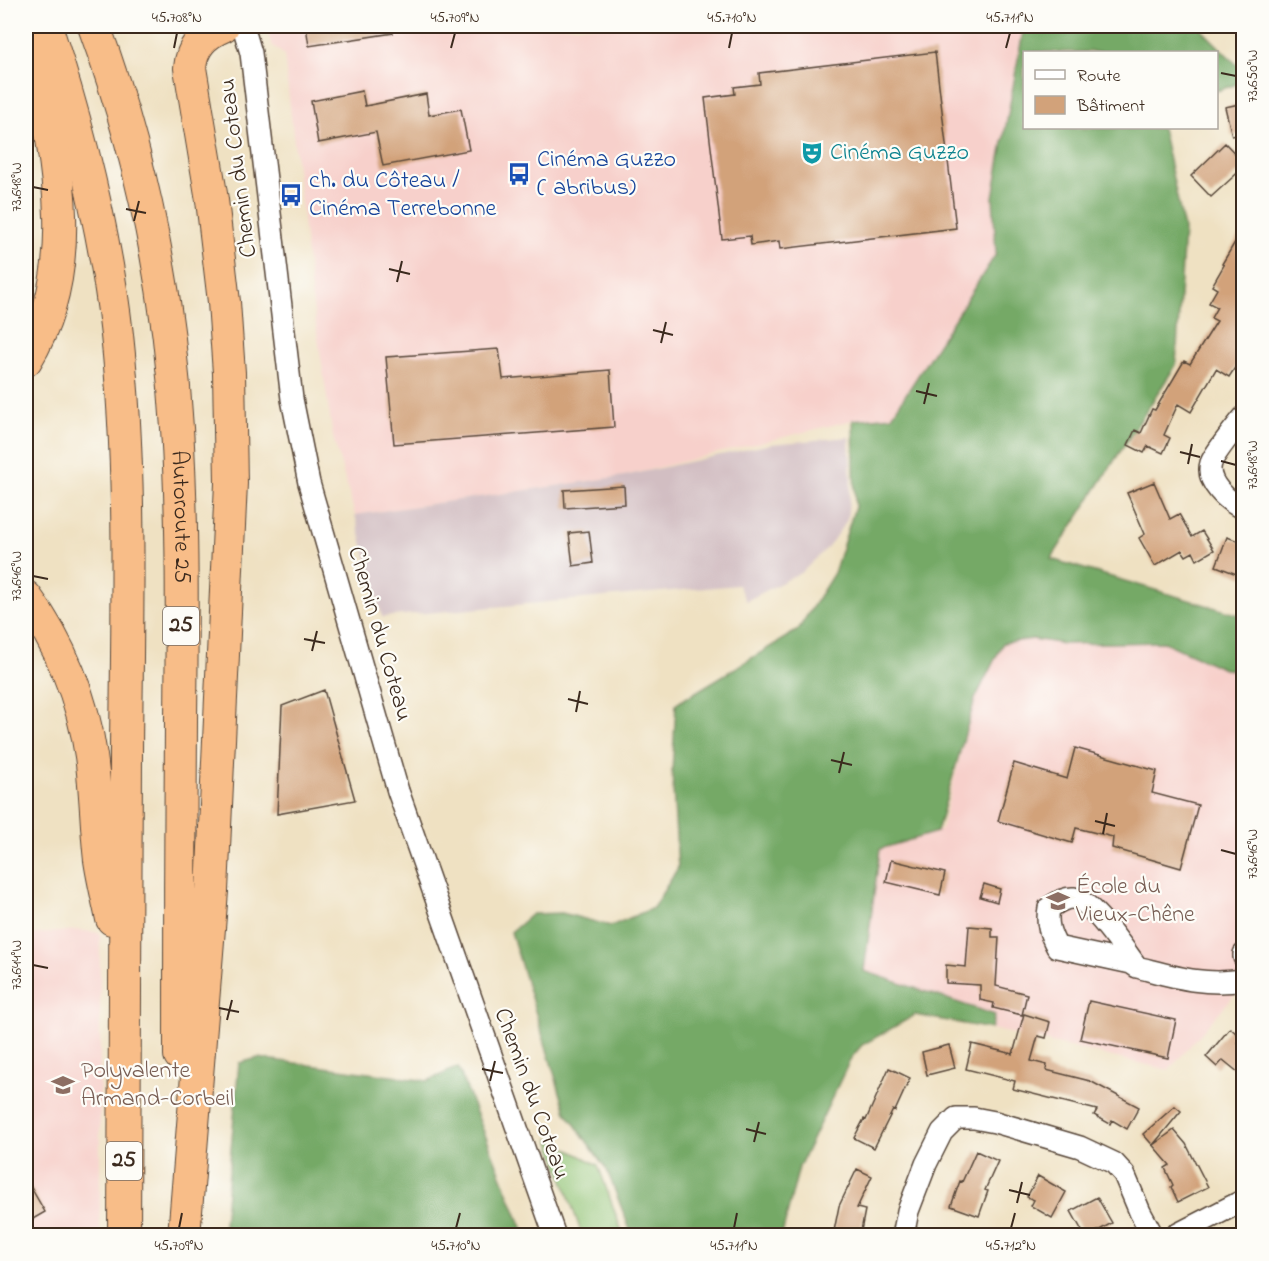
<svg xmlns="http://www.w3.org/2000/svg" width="1269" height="1261" font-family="'Indie Flower',sans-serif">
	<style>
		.built { fill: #f7d0cb }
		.industrial { fill: #d2bec2 }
		.green { fill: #90c374; stroke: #667649; stroke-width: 1.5 }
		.forest { fill: #74a966; stroke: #586a42; stroke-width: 1.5 }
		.building { fill: #d2a27a }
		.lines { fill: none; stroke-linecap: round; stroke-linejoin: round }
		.minor-casing { stroke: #564537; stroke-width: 24 }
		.highway-casing { stroke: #564537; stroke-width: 34 }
		.minor { stroke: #fff; stroke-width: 21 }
		.highway { stroke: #f8bd88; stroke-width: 32 }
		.ticks { fill: none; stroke: #3b2a1e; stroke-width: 2 }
		.labels { text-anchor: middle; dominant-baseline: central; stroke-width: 4.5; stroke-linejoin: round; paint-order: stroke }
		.shield { fill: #fdfcf7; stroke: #75695f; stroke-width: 1.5 }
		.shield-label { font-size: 22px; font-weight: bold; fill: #3b2a1e }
		.culture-label { font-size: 24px; fill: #0d838f; stroke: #fdfcf7; text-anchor: start }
		.transit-label { font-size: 24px; fill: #164399; stroke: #fdfcf7; text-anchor: start }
		.street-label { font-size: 24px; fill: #3b2a1e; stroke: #fdfcf7 }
		.education-label { font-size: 24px; fill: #785e54; stroke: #fdfcf7; text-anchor: start }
		.neatline { fill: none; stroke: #3b2a1e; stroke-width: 2 }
		.ticks-label { font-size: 15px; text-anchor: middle; fill: #3b2a1e }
	</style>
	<rect width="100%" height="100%" fill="#fdfcf7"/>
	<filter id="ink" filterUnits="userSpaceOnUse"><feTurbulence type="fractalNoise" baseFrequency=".0167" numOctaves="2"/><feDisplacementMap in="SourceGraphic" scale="12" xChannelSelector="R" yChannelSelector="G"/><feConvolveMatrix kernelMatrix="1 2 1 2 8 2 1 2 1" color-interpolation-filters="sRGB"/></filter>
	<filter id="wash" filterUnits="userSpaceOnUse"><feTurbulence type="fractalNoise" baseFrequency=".008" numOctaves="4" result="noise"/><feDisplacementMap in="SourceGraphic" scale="24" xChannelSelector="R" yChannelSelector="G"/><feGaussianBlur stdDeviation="1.35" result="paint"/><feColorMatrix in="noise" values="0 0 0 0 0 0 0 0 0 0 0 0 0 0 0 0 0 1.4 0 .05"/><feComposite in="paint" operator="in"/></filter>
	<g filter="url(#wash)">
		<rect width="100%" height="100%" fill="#efe1c2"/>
		<path class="built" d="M265 26H1024L993 197 996 254 891 416 853 420 624 476 355 515 333 437 312 299 284 55 272 45Z
			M1033 639 1064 644 1164 642 1224 669 1243 671V985L1169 1070 991 1029 995 1015 864 971 880 849 941 830 975 699 1003 642Z
			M78 930 100 933V1235L26 1236V935Z"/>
		<path class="industrial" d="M849 437 851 481 847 520 828 547 802 572 746 601 738 585 382 617 355 515 624 476 771 444Z"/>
		<path class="green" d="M549 1139 598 1165 623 1235H582Z"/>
		<path class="forest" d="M1024 26H1198L1243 71V82L1217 91 1216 52H1024V128H1162L1184 229 1176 365 1051 559 1243 616V671L1224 669 1164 642 1064 644 1033 639 1003 643 975 699 937 832 880 849 864 971 995 1015 991 1029 915 1015 862 1045 851 1058 799 1167 782 1235H632L607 1170 566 1112 511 932 532 914 562 913 611 926 653 908 678 868 672 772 676 704 798 630 834 573 855 507 853 420 892 416 996 254 993 197Z
			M258 1058 428 1081 458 1067 525 1235H223L239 1063Z"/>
		<g id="blocks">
			<path class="building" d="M306 26H392L393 33 309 46Z
				M935 52 956 228 780 249 779 241 751 245 750 236 722 239 705 98 735 94 734 87 760 84 759 73Z
				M362 91 365 106 426 94 429 115 461 109 469 150 383 166 376 132 318 143 311 101Z
				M1244 103V133L1232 136 1225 107Z
				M1225 143 1244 163V167L1211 197 1191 176Z
				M1244 227V354L1229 377 1216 369 1191 412 1178 404 1164 435 1170 438 1163 453 1148 446 1144 453 1128 445 1135 430 1141 433 1152 409 1155 410 1184 361 1190 364 1217 321 1211 318 1217 307 1209 303 1217 289 1212 286 1224 265 1222 264Z
				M499 349 503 379 610 370 614 427 394 444 386 357Z
				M1154 482 1170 519 1179 514 1192 537 1202 531 1214 550 1197 560 1193 552 1186 556 1182 550 1155 566 1139 538 1145 534 1127 493Z
				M624 486 625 504 565 508 564 490Z
				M589 531 593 563 573 566 569 533Z
				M1227 537 1244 543V577L1216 566Z
				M324 690 355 800 277 814 282 706Z
				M1075 748 1157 771 1152 793 1198 805 1181 868 1112 848 1113 837 1076 828 1072 843 998 821 1014 763 1067 779Z
				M891 860 945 873 940 895 886 882Z
				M984 884 1000 889 997 902 980 897Z
				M969 926 992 928V937H999L996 986 1027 994 1022 1015 993 1008 994 1003 980 1000V985L946 983V965L966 967Z
				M1089 1001 1176 1020 1168 1058 1080 1039Z
				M1024 1014 1050 1022 1046 1038 1038 1036 1031 1061 1047 1065 1046 1070 1090 1081 1139 1107 1127 1129 1112 1120 1110 1124 1094 1115 1097 1110 1013 1089 1015 1081 966 1069 972 1044 1013 1054Z
				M1230 1028 1242 1038 1238 1043 1244 1047V1077L1223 1060 1217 1067 1206 1057Z
				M949 1045 955 1068 927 1075 922 1052Z
				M889 1068 910 1078 895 1111 893 1110 874 1148 854 1138 864 1119 866 1120Z
				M1175 1106 1181 1111 1153 1145 1174 1130 1186 1144 1208 1187 1178 1202 1171 1187 1173 1185 1165 1168 1170 1165 1143 1134Z
				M976 1151 998 1161 985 1190 988 1191 979 1216 951 1206 960 1181 962 1182Z
				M857 1169 872 1176 857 1208 865 1210 860 1236H833L839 1206Z
				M1038 1176 1066 1192 1052 1218 1031 1206 1034 1200 1027 1197Z
				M26 1179 45 1212 26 1223Z
				M1097 1197 1112 1223 1089 1236H1085L1071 1211Z"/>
		</g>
	</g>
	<g filter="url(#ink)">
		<use href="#blocks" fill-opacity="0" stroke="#564537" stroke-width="1.5"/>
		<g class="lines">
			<g class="minor-casing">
				<path id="minor" d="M243 26 251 53 292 399 309 483 398 791 555 1236
					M1244 417C1236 427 1215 452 1211 463 1205 482 1228 502 1244 509
					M1244 954V957
					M1137 967C1125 951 1092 901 1074 898 1064 897 1057 903 1049 908 1046 924 1050 934 1057 947L1131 963 1137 967C1176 977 1202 986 1244 980
					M903 1236 908 1211 926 1164 942 1132 956 1118H974L995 1122 1080 1147 1114 1163 1124 1174 1140 1212 1153 1236
					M1174 1236 1244 1200"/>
			</g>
			<g class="highway-casing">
				<g id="highway">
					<path d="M46 26C79 127 105 229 117 335 132 473 127 613 126 752 125 913 125 1074 124 1236"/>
					<path id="s1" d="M94 26C141 154 169 291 177 428 183 525 182 623 181 720 180 832 180 943 180 1055"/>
					<path d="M26 360C87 260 52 140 31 33"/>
					<path d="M26 597C60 643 83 699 91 756 96 791 96 826 100 860 103 880 108 900 112 919"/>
					<path d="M184 1236 212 891 231 483 229 373 224 302 212 200 190 68C192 46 204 34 223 26"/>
				</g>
			</g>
			<use href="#minor" class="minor"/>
			<use href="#highway" class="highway"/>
		</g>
	</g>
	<path class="ticks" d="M174 48 177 33M451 48 455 33M729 48 732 33M1006 48 1010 33M1221 73 1236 76M33 187 48 190M126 209 146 213M134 221 139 201M389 269 410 274M397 282 402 261M653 330 673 335M661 343 666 322M916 391 937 396M924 404 929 383M1180 452 1200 457M1221 461 1236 465M1188 464 1192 444M33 576 48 579M304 639 325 643M312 651 317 631M568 699 588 704M576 712 580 691M831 760 852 765M839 773 844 752M1095 821 1115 826M1103 834 1107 813M1221 850 1236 854M33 965 48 968M219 1008 239 1012M227 1020 232 1000M482 1069 503 1073M490 1081 495 1061M746 1129 766 1134M754 1142 759 1122M1009 1190 1030 1195M1017 1203 1022 1182M179 1228 182 1213M456 1228 460 1213M734 1228 737 1213M1011 1228 1015 1213"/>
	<defs>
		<g id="theatre-bare" transform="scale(1.8)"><path d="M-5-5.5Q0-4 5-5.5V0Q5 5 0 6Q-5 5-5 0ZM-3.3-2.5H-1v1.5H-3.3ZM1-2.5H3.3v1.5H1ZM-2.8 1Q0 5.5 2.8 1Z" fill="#0f9aa8" stroke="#fdfcf7" stroke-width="2.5" paint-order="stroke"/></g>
		<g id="bus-bare" transform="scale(1.8)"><path d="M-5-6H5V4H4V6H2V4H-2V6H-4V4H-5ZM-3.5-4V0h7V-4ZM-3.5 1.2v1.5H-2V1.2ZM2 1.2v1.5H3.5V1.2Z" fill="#1a4fb4" stroke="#fdfcf7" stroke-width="2.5" paint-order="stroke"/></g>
		<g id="school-bare" transform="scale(1.8)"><path d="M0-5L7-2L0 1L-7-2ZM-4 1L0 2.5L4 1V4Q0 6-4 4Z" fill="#8d6e63" stroke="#fdfcf7" stroke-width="2.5" paint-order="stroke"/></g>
	</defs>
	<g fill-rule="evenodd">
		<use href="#theatre-bare" x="812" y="153"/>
		<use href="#bus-bare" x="519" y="174"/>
		<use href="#bus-bare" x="291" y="195"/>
		<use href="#school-bare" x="1058" y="901"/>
		<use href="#school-bare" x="63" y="1085"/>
	</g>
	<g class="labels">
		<g class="shield">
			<rect x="163" y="607" width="36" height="38" rx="4.5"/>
			<rect x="106" y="1142" width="36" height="38" rx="4.5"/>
		</g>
		<g class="shield-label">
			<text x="181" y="626">25</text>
			<text x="124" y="1161">25</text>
		</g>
		<g class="culture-label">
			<text x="830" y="153">Cinéma Guzzo</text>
		</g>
		<g class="transit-label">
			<text x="537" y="160">Cinéma Guzzo<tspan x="537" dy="28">( abribus)</tspan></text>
			<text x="309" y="181">ch. du Côteau /<tspan x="309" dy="28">Cinéma Terrebonne</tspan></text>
		</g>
		<g class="street-label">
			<text transform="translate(239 168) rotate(-97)">Chemin du Coteau</text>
			<text stroke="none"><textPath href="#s1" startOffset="501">Autoroute 25</textPath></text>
			<text transform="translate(379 634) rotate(74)">Chemin du Coteau</text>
			<text transform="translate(531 1094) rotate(70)">Chemin du Coteau</text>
		</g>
		<g class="education-label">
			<text x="1076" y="887">École du<tspan x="1076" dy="28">Vieux-Chêne</tspan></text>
			<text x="81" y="1071">Polyvalente<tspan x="81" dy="28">Armand-Corbeil</tspan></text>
		</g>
	</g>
	<rect width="1269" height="1261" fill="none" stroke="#fdfcf7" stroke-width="66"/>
	<rect x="1023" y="51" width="195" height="78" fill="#fdfcf7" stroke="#afa8a0" stroke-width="1.5"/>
	<rect x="1035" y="70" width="30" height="9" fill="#ffffff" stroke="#afa8a0" stroke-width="1.5"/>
	<text x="1077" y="81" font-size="18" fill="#3b2a1e">Route</text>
	<rect x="1035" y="96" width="30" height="18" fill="#d2a27a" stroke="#afa8a0" stroke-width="1.5"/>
	<text x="1077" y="111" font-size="18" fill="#3b2a1e">Bâtiment</text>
	<rect x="33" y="33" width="1203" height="1195" class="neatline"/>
	<g class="ticks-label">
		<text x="177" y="22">45.708°N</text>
		<text x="455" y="22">45.709°N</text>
		<text x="732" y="22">45.710°N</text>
		<text x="1010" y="22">45.711°N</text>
		<text transform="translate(1252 76) rotate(-90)" y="5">73.650°W</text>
		<text transform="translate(16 187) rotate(-90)" y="5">73.648°W</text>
		<text transform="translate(1252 465) rotate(-90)" y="5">73.648°W</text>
		<text transform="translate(16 576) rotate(-90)" y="5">73.646°W</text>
		<text transform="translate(1252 854) rotate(-90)" y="5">73.646°W</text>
		<text transform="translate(16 965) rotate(-90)" y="5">73.644°W</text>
		<text x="179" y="1250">45.709°N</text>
		<text x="456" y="1250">45.710°N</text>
		<text x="734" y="1250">45.711°N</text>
		<text x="1011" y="1250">45.712°N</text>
	</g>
</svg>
